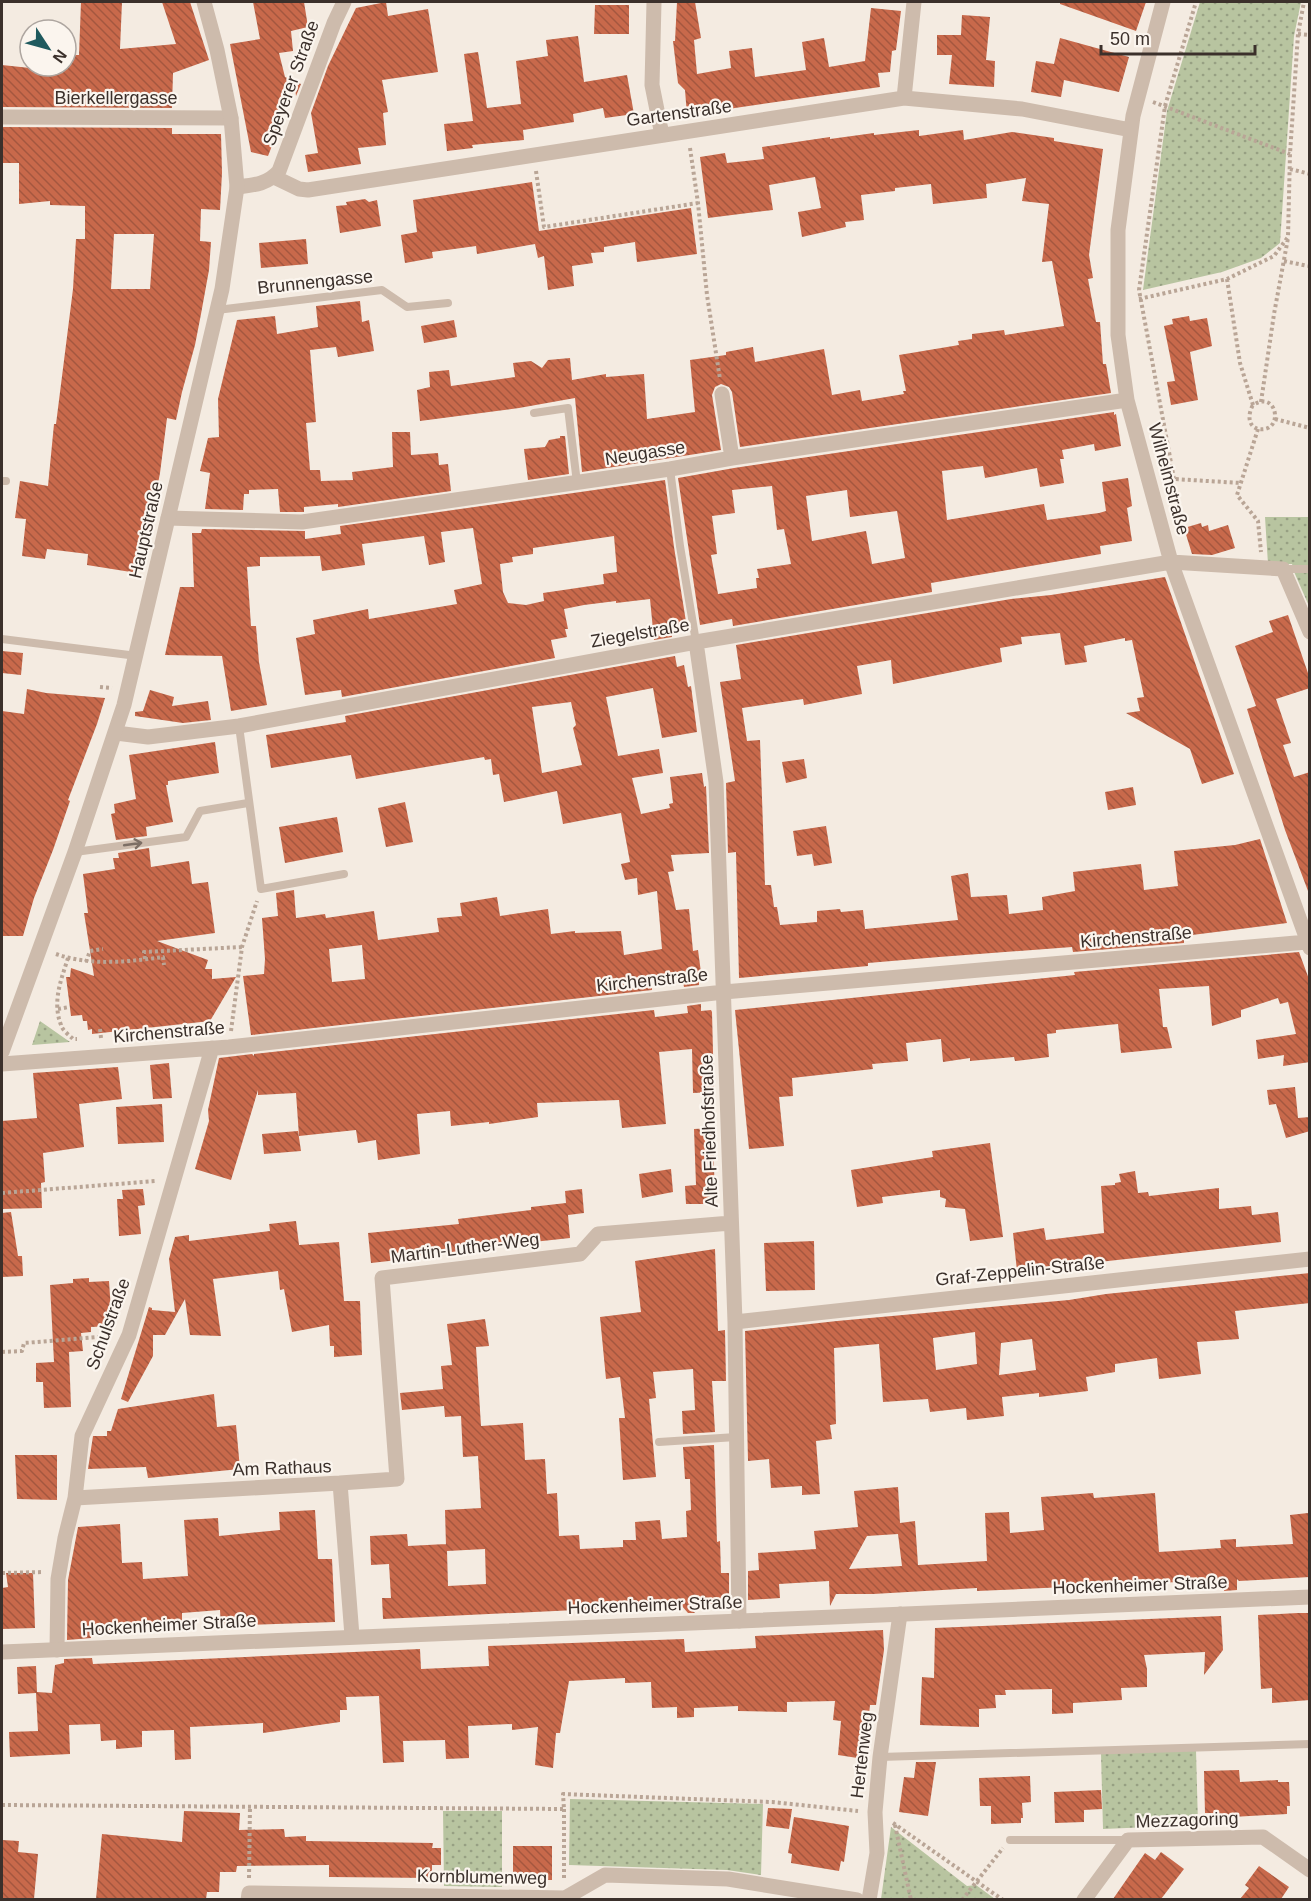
<svg xmlns="http://www.w3.org/2000/svg" width="1311" height="1901" font-family="Helvetica,sans-serif">
	<style>
		.grass { fill: url(#grass-dots) }
		.building { fill: url(#building-back-hatch); fill-rule: evenodd }
		.lines { fill: none; stroke-linecap: round; stroke-linejoin: round }
		.path { stroke: #b9a596; stroke-width: 4; stroke-dasharray: 3 3; stroke-linecap: butt }
		.service { stroke: #cdbbac; stroke-width: 8 }
		.minor { stroke: #cdbbac; stroke-width: 15 }
		.tertiary { stroke: #cdbbac; stroke-width: 15 }
		.oneway { stroke: #7d6f65 }
		.labels { text-anchor: middle; dominant-baseline: central; stroke-width: 4.5; stroke-linejoin: round; paint-order: stroke }
		.street-label { font-size: 18px; fill: #3b302b; stroke: #fbf5ee }
	</style>
	<defs>
		<pattern id="grass-dots" width="8" height="8" patternUnits="userSpaceOnUse" patternTransform="scale(1.5)"><rect width="8" height="8" fill="#b8c4a0"/><path d="M2 2h.1M6 6h.1" fill="none" stroke="#97a083" stroke-width="1.8" stroke-linecap="round"/></pattern>
		<pattern id="building-back-hatch" width="6" height="6" patternUnits="userSpaceOnUse" patternTransform="scale(1.5)"><rect width="6" height="6" fill="#c8694b"/><path d="M-1 5l2 2M0 0l6 6M5-1l2 2" fill="none" stroke="#a4573f"/></pattern>
	</defs>
	<rect width="100%" height="100%" fill="#f4ebe1"/>
	<path class="grass" d="M1200 2H1301L1294 36 1280 243 1261 258 1222 272 1143 290 1167 111Z
		M1265 517H1309V606L1295 574 1292 564H1268Z
		M40 1021 70 1042 32 1045Z
		M1196 1750 1198 1825 1103 1829 1101 1753Z
		M570 1799 763 1804 761 1875 727 1870 569 1865Z
		M443 1811H502V1887L444 1886Z
		M891 1827 967 1886 976 1885 995 1899H881Z"/>
	<path class="building" d="M81 2H122L120 49 176 44 162 2H190L209 60 173 73 172 108 2 107V65L30 68V70L62 69V66H66V55H79Z
		M253 2H304L308 27 291 31 293 51 279 53 285 77 301 84 296 96 295 87 268 156 251 152 230 44 260 39Z
		M386 2 388 16 428 9 438 72 382 80 388 112 383 113 386 145 358 148 361 164 308 172 305 155 318 153 311 113 328 66 356 8Z
		M677 2H695L701 38 694 40 697 74 731 68 729 51 752 48 755 77 806 70 802 42 824 38 829 67 865 61 871 8 901 11 896 50 892 51 890 72 878 73 880 87 687 115 685 90 678 83 673 41H675Z
		M1060 2H1146L1136 31 1060 4Z
		M595 5H629V34H594Z
		M962 15 990 17 986 60 995 61 994 87 949 84 952 55H937V35H961Z
		M578 36 584 82 627 75 634 114 605 118 603 108 573 114 574 122 523 130 524 140 472 145 473 148 447 151 444 124 473 121 464 54 478 52 487 108 521 104 516 61 548 56 546 40Z
		M1060 38 1129 57 1119 92 1064 80 1061 97 1031 92 1036 61 1054 64Z
		M2 127 172 128V134H221L222 173 220 210 201 209 200 241 211 242 209 270 201 314 195 345 182 392 176 420 167 418 160 473 152 515 150 514 145 538 142 537 137 573 87 565 88 554 47 549 45 559 22 556 26 519 15 518 20 481 48 486 54 424H56L73 289 76 239H85V206L50 205V201L19 204V163H2ZM114 234H154L150 289H111Z
		M919 130V136L963 130 964 140 1012 132 1054 138V141L1103 149 1089 255 1093 278 1088 279 1096 322H1100L1103 364H1106L1111 393 740 447 732 392 729 387 721 384 715 387 712 395 721 450 582 472 575 398 519 408 420 421 417 390 430 387 429 372 449 370 451 386 515 377 513 363 531 361 542 368 548 360 570 358 572 380 606 374V377L644 374 647 419 695 412 690 360 726 355V352L753 347 755 362 824 349 832 395 860 390 862 401 904 394 903 391H906L899 355 959 345 958 341 972 339V334L1004 330 1005 335 1064 326 1052 261 1042 262 1049 204 1022 201 1026 178 986 184 987 198 933 204 931 184 895 188V191L861 195 864 220 845 222 846 227 802 237 798 212 821 208 815 177 769 185 773 210 708 218 700 157 725 153 727 163 764 159 762 147 830 137V139L874 133V135Z
		M532 182 539 231 691 208 697 254 637 262 635 242 604 247V252L591 253 593 263 572 266 574 286 548 290 544 256 538 258 535 244 477 254 476 246 432 252 433 258 405 263 401 235 417 232 413 200Z
		M365 199 369 202 377 200 381 226 340 233 336 206 347 205 346 202Z
		M306 239 308 264 261 268 259 243Z
		M360 301 362 322 369 320 374 351 338 357 336 347 310 350 316 422 306 423 310 470H320L321 481 353 480 352 472 393 467 392 432H410L411 455 438 453 439 465 448 464 451 491 338 507V504L304 507V512H280L278 489 249 490V494H244L243 510 205 509 210 473 200 471 208 438 219 437 218 399 237 320 275 316 277 334 318 327 316 306Z
		M1189 316 1190 321 1207 318 1212 346 1190 352 1198 400 1171 405 1167 382 1175 381 1164 326 1173 324 1172 319Z
		M454 320 457 337 424 343 421 326Z
		M1114 412V415L1116 414 1121 446 1095 451 1094 444 1062 450 1064 459H1060L1064 483 1040 487 1037 468 985 478 983 466 942 471 947 520 1044 504 1047 520 1099 513 1106 511 1102 482 1128 478 1132 506 1127 508 1132 541 1100 546 1101 554 931 583 932 592 733 626 732 619 700 625 678 478 734 468ZM772 486 777 530 784 529 791 564 757 569 759 578H756L757 588 718 594 711 555 717 554 712 516 735 513 732 490ZM847 490 850 517 897 511 905 558 872 564 866 531 812 541 806 496Z
		M560 436H565L569 474 528 480 524 449 545 447 549 440 560 438Z
		M665 480 674 547 687 628 671 632 672 637 654 640 650 599 616 603V601L584 605 564 609 568 629H565L567 637 551 640 555 658 342 697 341 690 305 695 296 638 315 634 313 620 368 609 369 619 457 604 454 590 482 584 473 528 441 532 445 562 429 565 424 536 362 544 365 565 322 571 320 556 260 557V566L247 567 251 626H256L259 662 267 705 231 711 222 656 165 655 180 587H194L192 533H201L202 529 305 531V539L341 534 340 526ZM614 536 617 572 603 574 604 584 543 593 544 601 526 605 508 603 503 592 500 564 513 562 512 557 533 554V548Z
		M1201 523 1202 527 1208 525 1209 531 1228 525 1235 548 1212 555 1192 554 1184 528Z
		M1165 577 1234 774 1202 784 1190 749 1126 713 1140 711 1137 698 1144 697 1132 640 1125 641V638L1084 646 1087 662 1065 665 1060 633 1021 637 1022 644 1000 648 1002 662 893 684 891 660 857 666 862 694 804 705 803 699 742 708 747 741 760 740 765 885H771L774 907H777L780 925 817 922V911L840 909 841 912 863 910 865 929 958 920 951 876 968 873 971 897 1007 895 1009 914 1043 910 1042 897 1075 891 1073 872 1141 864 1144 890 1178 886 1174 851 1235 845 1260 839 1287 923 1184 936V943L1073 952 1072 947 939 957 868 963V966L739 978 736 852 728 853 726 783 735 781 720 682 741 679 736 645 1011 599 1051 595Z
		M1288 615 1310 679V688L1276 699 1291 743 1283 745 1294 777 1310 772V891H1308L1285 830 1247 709 1256 706 1235 646 1273 632 1269 621Z
		M2 651 23 653 21 675 2 673Z
		M675 656 677 667 684 665 688 687 691 686 697 732 662 738 653 688 606 697 618 756 659 749 663 773 632 778 641 814 670 808 669 804 673 803 670 777 702 773 704 787 706 786 709 853 671 855 674 871 668 872 676 910 689 909 693 951 698 950 702 980H699V985L684 987 683 982 652 986V990L251 1035 243 976 264 974 265 959 262 918 278 916 276 893 294 890 296 918 325 914 326 918 374 911 378 940 439 932 437 918 462 916 460 903 497 897 500 916 548 909 551 934 575 931V933L621 931 624 955 662 949 657 891 638 895 637 878 625 880 621 864 630 862 621 813 563 824 557 791 504 802 499 774 493 775 491 759 485 760 484 757 356 779 351 755 271 768 266 735 346 722 345 716ZM571 702 576 725 573 728 582 765 542 773 532 707ZM362 945 365 979 332 982 329 949Z
		M27 689 46 693 105 698 97 724 68 800 70 801 53 850 34 898 23 936H2V711L24 714Z
		M150 690 174 697 172 706 208 701 211 720 183 723 135 716V712L143 711Z
		M215 742 219 773 168 781V785H166L173 822 146 827 147 836 116 840 111 814 115 813 114 804 136 799 129 755Z
		M804 759 807 778 786 783 782 762Z
		M1133 787 1136 805 1108 810 1105 792Z
		M405 802 413 842 386 847 378 808Z
		M337 817 343 852 285 863 279 827Z
		M826 826 832 863 814 866 812 854 797 856 793 831Z
		M149 848 151 867 189 861 192 884 208 882 215 933 157 941 208 960 205 969H212V979L236 977 210 1021 92 1034V1029L88 1030 87 1021H83L82 1015 71 1016 66 977H70L71 968 94 976 84 913H88L83 874 115 869 113 858H119L118 853Z
		M1299 952 1310 982V1062L1283 1066 1284 1055 1258 1059 1256 1040 1296 1034 1288 1002 1280 1004 1278 998 1241 1010V1017L1212 1026 1209 986 1159 989 1163 1027H1167L1172 1048 1121 1053 1118 1024 1056 1030V1033L1047 1034 1049 1057 1015 1061 1014 1057 970 1061V1058L943 1062 941 1039 906 1043 908 1061 872 1064 873 1069 792 1078 793 1096 779 1097 784 1146 749 1149 735 1010 1075 975 1074 972Z
		M701 1004V1011L711 1010 712 1012 714 1092 693 1093 692 1049 659 1052 666 1124 622 1128 619 1100 537 1103 538 1117 489 1124V1122L451 1126 450 1111 417 1114 420 1154 378 1160 376 1140 358 1143 356 1130 299 1136 296 1093 258 1095V1090L231 1180 195 1169 209 1121 208 1110 219 1058 252 1054 254 1056V1054L654 1010 655 1017 688 1013 687 1006Z
		M169 1063 172 1098 153 1099 150 1065Z
		M118 1067 122 1099 79 1104 84 1147 43 1153 45 1182 41 1183 42 1208 2 1209V1121L37 1118 33 1073Z
		M1295 1087 1298 1118 1310 1117V1131L1286 1138 1276 1104 1269 1105 1267 1090Z
		M162 1104 164 1142 118 1144 116 1107Z
		M713 1128 715 1204H686L685 1186 696 1185 694 1129Z
		M298 1131 301 1151 264 1154 262 1134Z
		M990 1143 1003 1237 970 1241 965 1209 945 1207 946 1199 940 1197V1190L882 1197 883 1203 857 1207 851 1170 933 1157 932 1151Z
		M671 1169 673 1192 642 1198 639 1174Z
		M1135 1171 1138 1193 1148 1192 1149 1196 1219 1188V1209L1251 1206 1252 1215 1278 1212 1281 1242 1017 1271 1013 1233 1044 1228 1046 1240 1104 1233 1101 1186 1115 1185V1183L1121 1182 1119 1174Z
		M143 1189 145 1205 138 1206 141 1234 119 1236 117 1199H123L122 1190Z
		M582 1189 584 1213 568 1215 570 1238 461 1250V1252L407 1257V1259L371 1263 368 1233 459 1224 458 1219 531 1210V1207L566 1203 565 1191Z
		M11 1212 18 1256H22L23 1276 2 1277V1213Z
		M296 1221 299 1245 339 1242 344 1301H360L362 1355 334 1357V1346H330L329 1325 292 1332 284 1289 280 1290 278 1271 213 1279 221 1336 190 1335 185 1299 165 1335H153V1356L128 1402 121 1399 149 1307 152 1308V1310L175 1312 169 1259 175 1237 189 1235V1241L270 1231 269 1224Z
		M814 1241 815 1290 766 1291 764 1243Z
		M715 1249 718 1331 725 1330 726 1381H712L715 1432 683 1434 682 1411 695 1410 693 1369 653 1372 656 1398 649 1399 656 1477 623 1480 619 1418H625L620 1377 606 1379 600 1317 641 1312 635 1261Z
		M1310 1273V1303L1235 1311 1239 1339 1197 1342 1201 1374 1159 1379 1157 1358 1115 1364V1372L1086 1377 1088 1391 1039 1397V1393L1002 1397 1004 1416 967 1420 966 1408 930 1412 928 1399 883 1402 879 1344 834 1348 836 1424 830 1425 832 1439 816 1441 820 1494 802 1495V1486L771 1488 769 1459 748 1461 745 1331 837 1321 1069 1300 1106 1294ZM975 1332 977 1364 936 1370 933 1338ZM1032 1339 1036 1370 999 1375 1001 1343Z
		M89 1278V1282L109 1281 112 1326 91 1327V1332L81 1333 83 1351 69 1352 71 1407 44 1408 43 1382H36V1363L54 1362 50 1285 73 1283V1279Z
		M485 1319 489 1346 476 1347 481 1426 523 1423 525 1460 545 1459 547 1494 557 1493 559 1536 579 1535 580 1549 623 1547V1540H636L635 1522 660 1520 662 1539 687 1537 686 1511 691 1510 690 1479H685L683 1447 714 1445 717 1542 720 1541 721 1573H729V1601H723V1603L718 1604 715 1608 707 1600 694 1613H688L681 1605 383 1619 382 1598H391L389 1564 371 1565 370 1536 407 1534 408 1546 446 1544V1546L445 1510 481 1508 478 1456 463 1457 461 1416 445 1417 444 1406 402 1410 400 1393 443 1389 441 1366 452 1365 447 1324ZM485 1549 486 1584 448 1586 447 1551Z
		M214 1394 217 1427 236 1425 240 1469 148 1478 146 1467 88 1469 93 1436H107V1431H111L118 1409Z
		M15 1455H57V1500L17 1499Z
		M898 1487 900 1523 915 1521 918 1565 987 1561 985 1513 1009 1512 1010 1533 1044 1530 1041 1497 1093 1493 1094 1498 1155 1493 1159 1552 1221 1548 1220 1540 1236 1539V1547L1293 1544 1290 1515 1308 1513 1310 1577 1239 1581 1237 1579V1590L1224 1591 1223 1580 977 1591V1588L873 1594H836L830 1606 829 1581 779 1584 780 1598 748 1600V1571L759 1570 758 1553 816 1549 814 1531 858 1527 854 1491ZM898 1534 902 1566 849 1569 867 1536Z
		M315 1510 318 1559H332L335 1622 221 1626 220 1610 182 1613V1627L91 1631V1638L67 1640 68 1580 78 1527 120 1524 122 1563 142 1562 143 1579 188 1576 184 1520 218 1518 219 1536 280 1530 279 1512Z
		M6 1573H33L35 1628 2 1629V1588L8 1587Z
		M1298 1613H1310V1700L1272 1703V1688L1261 1689 1258 1615Z
		M1221 1616 1223 1650 1204 1675 1205 1652 1144 1655 1147 1669V1687L1121 1688 1122 1700 1073 1703V1713L1052 1714V1689L1005 1690 1006 1695H995L996 1708 979 1709V1727L920 1725 922 1677 934 1678 935 1628Z
		M883 1630 884 1650 876 1705H870L864 1759 838 1755 841 1721 833 1720 835 1701 787 1702V1712L738 1711V1706L694 1708V1717L677 1718V1707L652 1708 651 1682 625 1683V1678L569 1681 560 1733H556L553 1768 535 1765 538 1727 512 1730V1724L468 1726 469 1758 446 1759 445 1740 403 1741 404 1762 383 1763 379 1696 346 1697 347 1710H340V1722L263 1733V1723L190 1727 191 1759 175 1760 174 1730 142 1731V1747L116 1749V1740L101 1741 100 1724 69 1725 70 1754 10 1757 9 1732 38 1731 36 1693 18 1694 17 1667 36 1666 37 1692 52 1693 55 1665 64 1663V1659L92 1658 93 1664 420 1649 421 1669 489 1666 488 1646 684 1639 685 1652 756 1648 755 1636Z
		M916 1762H936L928 1816 899 1812 904 1777 914 1778Z
		M1239 1770 1240 1782 1278 1780V1782H1289L1290 1806H1287V1814L1214 1818V1813H1205L1204 1771Z
		M1030 1776 1031 1802 1022 1803 1023 1818H1021V1823L991 1824V1806H980L979 1778Z
		M1101 1790 1102 1809 1084 1810V1822L1055 1823 1054 1792Z
		M768 1808 792 1809 789 1829 766 1826Z
		M184 1811 240 1813 239 1830 284 1829 285 1837 306 1836V1841L433 1843 432 1848H441V1865H432V1878L329 1877V1865L237 1866 236 1872H220L219 1892H207L206 1899H96L102 1834 182 1842Z
		M794 1817 849 1826 844 1862 841 1861 839 1871 791 1863 792 1854 788 1853Z
		M2 1840 19 1841 18 1852 38 1854 34 1899H2Z
		M513 1846H552V1880H513Z
		M1161 1852 1184 1869 1161 1899H1113L1145 1853 1155 1860Z
		M1259 1866 1289 1887 1281 1899H1240L1249 1888 1245 1885Z"/>
	<g class="lines">
		<path class="path" d="M1298 34 1310 35
			M1153 102 1290 154
			M690 148 698 203 707 295 720 379
			M1290 169 1310 174
			M536 171 544 227 698 203
			M1284 261 1308 266
			M1227 279 1240 363 1253 405C1278 389 1284 433 1259 429 1247 427 1248 413 1253 405
			M1139 299 1227 279 1274 256 1288 237 1290 154 1298 34 1304 2
			M1261 402 1274 314 1288 238
			M1275 419 1310 428
			M1258 429 1237 495 1258 521 1261 552
			M1174 479 1139 290 1165 106 1196 2
			M1164 481 1174 479 1241 483
			M100 687 112 688
			M56 954C90 966 128 962 163 957L164 965
			M68 958C61 980 52 1002 61 1025 62 1030 69 1035 73 1039H77
			M145 959 144 952 242 947
			M86 962 90 951 103 949
			M58 1009 69 1007
			M100 1029 101 1038
			M231 1031 242 947 257 901
			M2 1193 156 1181
			M2 1352 22 1351 24 1343 111 1336
			M2 1573 44 1572
			M2 1805 564 1809 563 1794 772 1802 858 1811
			M564 1809V1880
			M893 1823 1003 1900
			M895 1825 911 1900
			M249 1878 250 1807
			M962 1900 1003 1848"/>
		<path class="service" d="M217 310 382 290 407 307 448 303
			M534 413 568 408 577 483
			M670 469 680 546 696 642
			M2 481H6
			M1283 569H1310
			M2 639 137 656
			M239 726 261 889 344 874
			M75 852 186 837 200 811 248 803
			M659 1442 736 1437
			M880 1757 1310 1744
			M1010 1840H1128"/>
		<path class="minor" d="M654 2 652 85 662 135
			M1163 2 1133 116 1118 230V335L1127 400 1171 562 1310 948
			M904 98 914 2
			M2 117 231 118
			M274 177 299 189 308 190 904 98 1022 109 1131 130
			M237 187C254 185 268 184 279 171L334 23 344 2
			M722 394 732 458
			M168 518 302 522 670 469 732 458 1127 400
			M696 642 716 782 735 1322 739 1621
			M116 733 148 737 239 726 696 642 1171 562 1283 569 1310 632
			M2 1064 229 1047 724 992 1307 942
			M735 1322 1310 1259
			M340 1483 397 1479 382 1278 580 1254 598 1234 731 1223
			M75 1498 340 1483 352 1636
			M57 1650 58 1579 65 1538 75 1498 82 1436 129 1335 212 1048
			M248 1900 249 1893 565 1898 605 1875 728 1879 857 1900
			M869 1900 877 1853 875 1812 880 1757 900 1614
			M1084 1900 1128 1840 1263 1837 1310 1870"/>
		<path class="tertiary" d="M2 1052 75 852 124 705 222 289 237 187 231 118 217 50 204 2
			M2 1652 1310 1597"/>
	</g>
	<defs><path id="oneway-shaft" d="M-6 0H5M1.5-3L5.5 0L1.5 3" fill="none" stroke-width="1.6" stroke-linecap="round" stroke-linejoin="round" transform="scale(1.5)"/></defs>
	<use class="oneway" href="#oneway-shaft" transform="translate(133 844) rotate(-8)"/>
	<g class="labels">
		<g class="street-label">
			<text transform="translate(291 83) rotate(-70)">Speyerer Straße</text>
			<text x="116" y="98">Bierkellergasse</text>
			<text transform="translate(679 113) rotate(-8)">Gartenstraße</text>
			<text transform="translate(315 282) rotate(-6)">Brunnengasse</text>
			<text transform="translate(645 453) rotate(-9)">Neugasse</text>
			<text transform="translate(1169 479) rotate(75)">Wilhelmstraße</text>
			<text transform="translate(146 530) rotate(-77)">Hauptstraße</text>
			<text transform="translate(640 633) rotate(-10)">Ziegelstraße</text>
			<text transform="translate(1136 937) rotate(-5)">Kirchenstraße</text>
			<text transform="translate(652 980) rotate(-6)">Kirchenstraße</text>
			<text transform="translate(169 1032) rotate(-5)">Kirchenstraße</text>
			<text transform="translate(709 1131) rotate(-92)">Alte Friedhofstraße</text>
			<text transform="translate(465 1248) rotate(-7)">Martin-Luther-Weg</text>
			<text transform="translate(1020 1271) rotate(-6)">Graf-Zeppelin-Straße</text>
			<text transform="translate(108 1324) rotate(-70)">Schulstraße</text>
			<text transform="translate(282 1468) rotate(-2)">Am Rathaus</text>
			<text transform="translate(1140 1585) rotate(-2)">Hockenheimer Straße</text>
			<text transform="translate(655 1605) rotate(-2)">Hockenheimer Straße</text>
			<text transform="translate(169 1625) rotate(-3)">Hockenheimer Straße</text>
			<text transform="translate(862 1755) rotate(-83)">Hertenweg</text>
			<text transform="translate(1187 1820) rotate(-2)">Mezzagoring</text>
			<text transform="translate(482 1877) rotate(1)">Kornblumenweg</text>
		</g>
	</g>
	<rect width="1311" height="1901" fill="none" stroke="#3b302b" stroke-width="6"/>
	<g transform="translate(48 48) rotate(126)"><circle r="28" fill="#fbf5ee" stroke="#aea6a0" stroke-width="1.5"/>
	<path d="M0-4.5L10 22L0 15L-10 22Z" fill="#1f5a5e"/>
	<text y="-9" font-size="16" font-weight="bold" text-anchor="middle" fill="#3b302b">N</text>
	</g>
	<path d="M1101 45v9h154v-9" fill="none" stroke="#3b302b" stroke-width="3"/>
	<text x="1110" y="45" font-size="18" fill="#3b302b" stroke="#fbf5ee" stroke-width="4.5" paint-order="stroke">50 m</text>
</svg>
